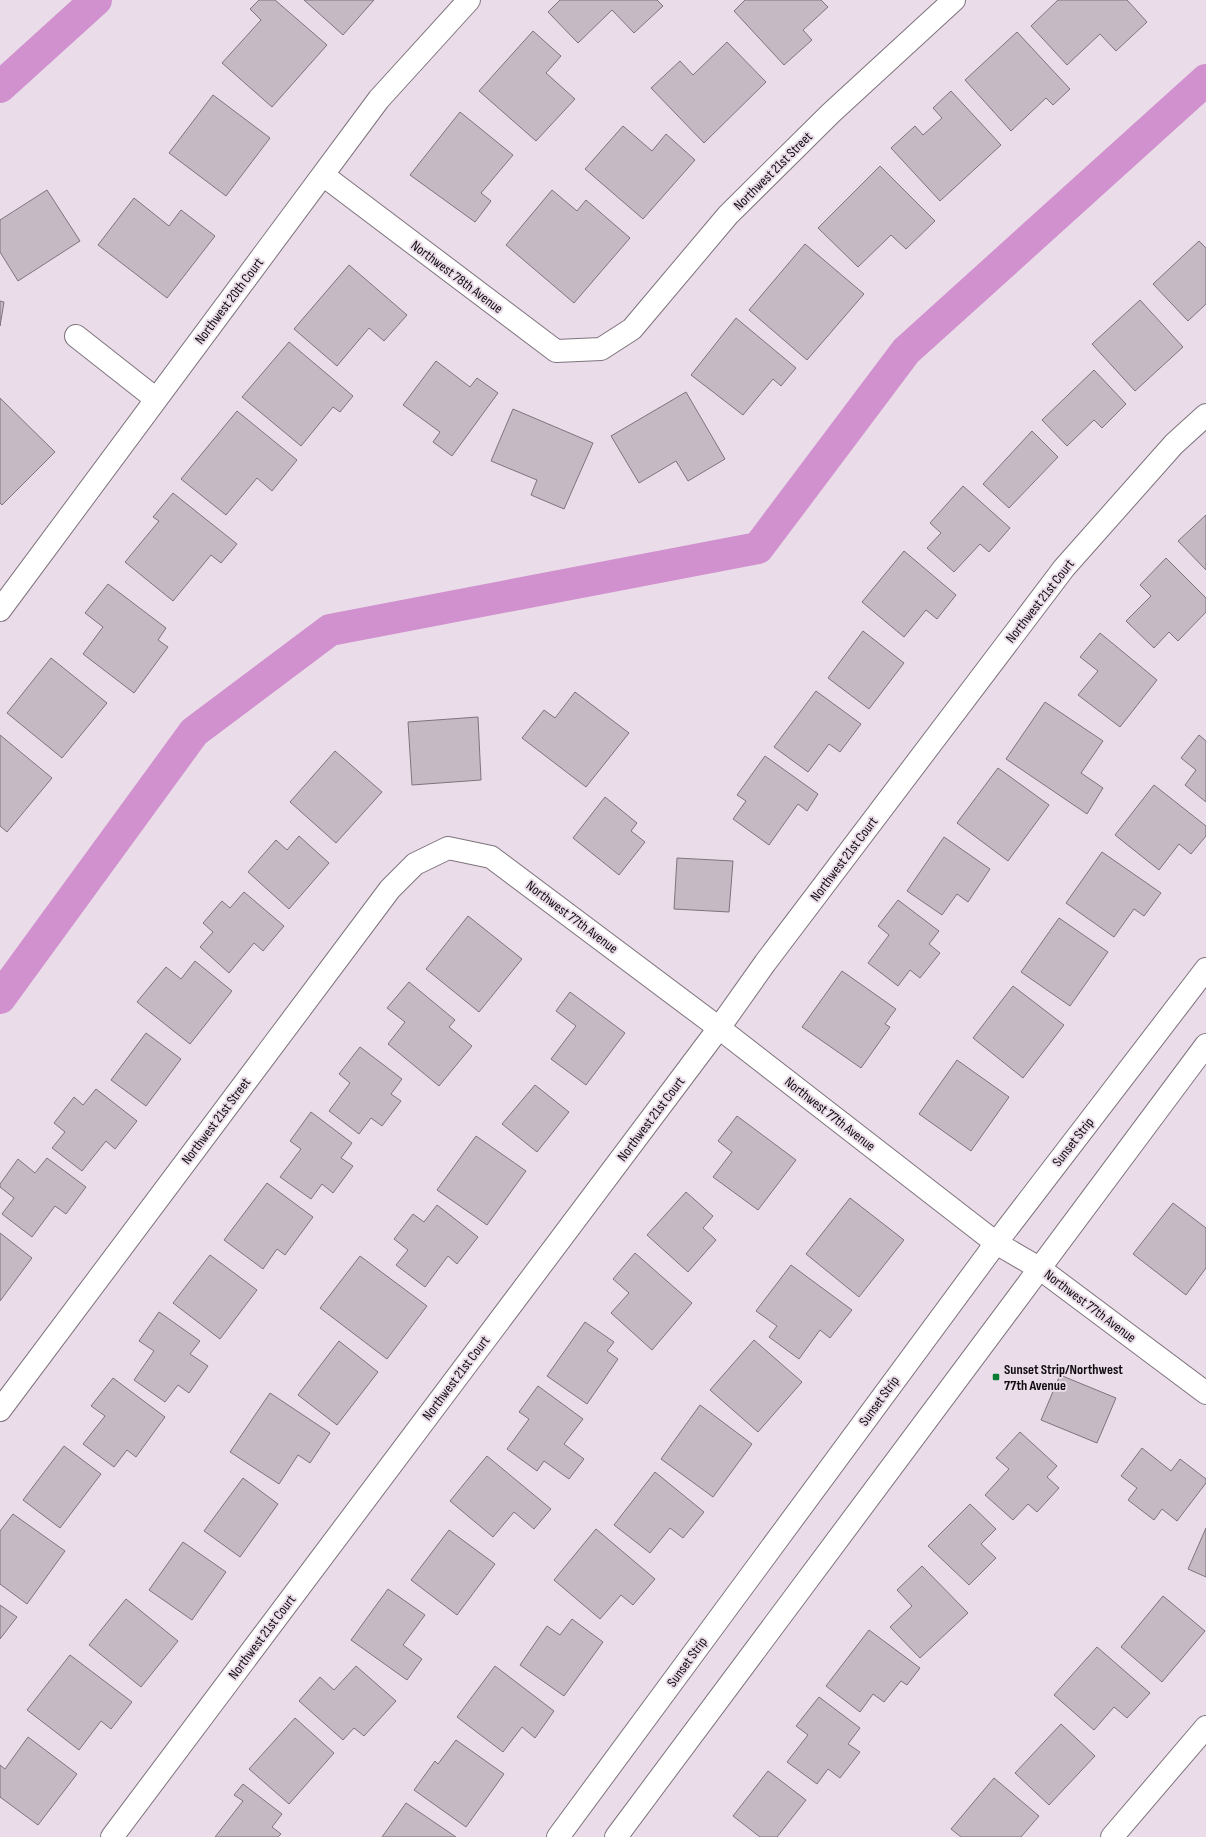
<svg xmlns="http://www.w3.org/2000/svg" width="1206" height="1837" font-family="'Sofia Sans Condensed',sans-serif">
	<style>
		.lines { fill: none; stroke-linecap: round; stroke-linejoin: round }
		.canal { stroke: #d190ce; stroke-width: 32 }
		.building { fill: #c5b9c4; stroke: #7f747e }
		.street-casing { stroke: #7e737d; stroke-width: 24 }
		.secondary-casing { stroke: #7e737d; stroke-width: 24 }
		.street { stroke: #fff; stroke-width: 22 }
		.secondary { stroke: #fff; stroke-width: 22 }
		.poi-dot { fill: #097c33; stroke: #eadde9; stroke-width: 1.5 }
		.labels { text-anchor: middle; dominant-baseline: central; stroke-width: 4; stroke-linejoin: round; paint-order: stroke }
		.street-label { font-size: 14px; fill: #0f0b0f; stroke: #eadde9 }
		.poi-label { font-size: 14px; font-weight: bold; fill: #0f0b0f; stroke: #eadde9; text-anchor: start }
	</style>
	<rect width="100%" height="100%" fill="#eadde9"/>
	<g class="lines">
		<path class="canal" d="M0 87 96 0
			M0 998 194 732 330 630 758 548 906 351 1206 80"/>
	</g>
	<path class="building" d="M259 0H275L327 45 272 107 222 63 261 20 250 9Z
		M304 0H374L343 35Z
		M560 0H657L663 6 634 33 612 10 578 43 548 12Z
		M745 0H821L828 7 803 30 812 40 784 65 734 11Z
		M1058 0H1127L1147 22 1116 51 1100 34 1067 65 1031 26Z
		M533 31 561 56 546 73 575 99 536 141 479 91Z
		M1017 32 1070 89 1053 105 1046 98 1011 131 965 80Z
		M727 42 766 82 704 143 651 88 680 61 693 75Z
		M951 91 1001 145 940 201 891 148 915 126 923 135 942 118 933 108Z
		M213 95 270 138 226 196 169 153Z
		M460 112 513 155 481 193 491 201 475 222 410 175Z
		M623 126 652 151 666 134 695 160 643 219 585 169Z
		M880 166 935 221 906 249 891 235 858 267 818 228Z
		M47 190 80 241 18 281 0 252V220Z
		M552 190 577 211 586 200 630 238 574 303 506 245Z
		M134 198 169 226 181 210 215 236 167 298 98 245Z
		M1199 241 1206 248V304L1188 321 1153 284Z
		M805 244 864 294 807 360 749 310Z
		M349 265 407 315 384 341 369 328 337 366 294 329Z
		M1140 300 1183 347 1135 391 1092 344Z
		M0 301 4 302 0 326Z
		M736 318 796 368 781 386 773 379 743 415 691 375Z
		M289 342 353 396 340 412 333 407 301 446 242 397Z
		M436 361 470 387 477 378 498 393 452 456 433 442 440 432 403 405Z
		M1094 370 1126 404 1102 428 1094 420 1067 446 1042 420Z
		M686 392 725 459 688 481 676 461 639 483 611 436Z
		M0 398 55 452 2 505 0 503Z
		M513 409 593 443 564 509 531 495 537 480 491 461Z
		M237 411 297 460 272 491 257 478 226 515 181 479Z
		M1032 431 1058 457 1009 508 983 484Z
		M963 486 1010 528 989 552 980 544 954 572 927 548 941 533 930 523Z
		M173 493 237 544 221 563 211 555 173 601 125 562 159 521 153 517Z
		M1206 515V570L1178 541Z
		M904 551 956 595 937 619 926 610 904 637 862 602Z
		M1166 558 1206 598V612L1178 641 1169 632 1154 648 1126 621 1151 596 1140 585Z
		M108 584 166 628 158 640 168 647 134 693 83 654 103 627 85 613Z
		M863 631 904 663 869 709 828 678Z
		M1100 633 1157 680 1120 727 1078 695 1098 671 1080 657Z
		M51 658 107 703 62 758 7 713Z
		M816 691 861 724 840 752 829 744 808 772 774 747Z
		M575 692 629 733 586 787 522 738 544 710 555 718Z
		M1045 702 1103 741 1081 773 1103 788 1087 814 1006 759Z
		M478 717 481 780 412 785 408 722Z
		M0 735 52 778 7 832 0 826Z
		M1199 735 1206 741V802L1185 785 1196 770 1181 758Z
		M335 751 382 792 336 843 290 802Z
		M765 756 818 794 807 811 798 804 769 845 733 819 746 801 737 795Z
		M998 768 1049 805 1008 861 957 823Z
		M1154 785 1206 826V836L1191 854 1179 844 1159 870 1115 835Z
		M605 797 637 823 631 831 645 842 619 875 573 838Z
		M299 836 329 863 289 909 248 872 276 840 287 850Z
		M944 837 990 869 968 902 957 894 942 915 907 891Z
		M1102 852 1161 893 1144 916 1134 909 1114 937 1066 903Z
		M677 858 733 861 729 912 674 909Z
		M244 892 284 926 263 951 254 943 229 973 200 947 213 932 203 923 222 901 230 908Z
		M898 900 939 931 929 944 940 953 920 978 910 970 898 986 868 963 889 935 878 926Z
		M468 916 522 959 479 1012 426 969Z
		M1059 918 1108 952 1070 1006 1021 972Z
		M195 961 232 991 190 1044 137 1002 166 967 181 979Z
		M842 971 896 1009 885 1024 890 1027 861 1068 802 1027Z
		M409 982 455 1020 449 1027 472 1046 439 1086 388 1044 405 1022 387 1008Z
		M1013 986 1064 1025 1023 1078 973 1038Z
		M570 992 625 1033 586 1085 551 1059 576 1026 556 1011Z
		M146 1033 181 1059 146 1106 111 1080Z
		M360 1047 402 1079 391 1094 401 1101 382 1126 371 1118 359 1134 329 1111 350 1083 339 1074Z
		M957 1060 1009 1097 971 1151 919 1114Z
		M535 1085 569 1112 537 1152 502 1124Z
		M96 1089 137 1121 115 1149 106 1141 82 1171 52 1148 65 1132 54 1123 74 1097 83 1105Z
		M311 1112 352 1143 341 1158 353 1166 333 1193 322 1184 311 1199 280 1177 301 1149 290 1141Z
		M737 1116 796 1160 758 1210 713 1177 732 1152 718 1141Z
		M476 1136 526 1171 487 1225 437 1190Z
		M47 1158 86 1187 66 1214 55 1206 32 1237 2 1214 14 1198 0 1187V1184L18 1159 35 1173Z
		M267 1183 313 1217 285 1255 277 1249 263 1269 224 1240Z
		M686 1192 713 1216 703 1228 716 1240 688 1272 647 1235Z
		M850 1198 904 1240 859 1297 806 1254Z
		M1173 1203 1206 1228V1268L1186 1295 1133 1254Z
		M437 1205 478 1237 457 1264 448 1256 425 1287 396 1265 408 1250 394 1239 413 1214 424 1222Z
		M0 1233 32 1258 0 1301Z
		M635 1253 692 1303 652 1350 611 1313 629 1293 613 1279Z
		M210 1255 257 1290 220 1339 173 1303Z
		M360 1256 427 1306 387 1359 320 1308Z
		M791 1265 852 1310 830 1338 820 1330 799 1359 769 1337 777 1326 756 1311Z
		M159 1312 200 1341 190 1354 208 1366 189 1393 178 1385 165 1402 134 1380 154 1351 139 1341Z
		M585 1322 614 1342 607 1351 618 1359 587 1404 547 1376Z
		M754 1340 802 1382 758 1432 710 1390Z
		M339 1341 378 1372 337 1425 298 1395Z
		M1060 1375 1116 1398 1097 1443 1041 1420Z
		M113 1378 165 1417 136 1457 127 1450 114 1467 83 1444 105 1416 91 1406Z
		M538 1386 583 1419 564 1444 584 1459 569 1479 544 1461 537 1471 507 1449 529 1419 519 1412Z
		M270 1393 330 1433 310 1463 298 1455 279 1484 230 1452Z
		M700 1405 752 1444 713 1497 661 1459Z
		M1020 1432 1057 1466 1047 1477 1059 1488 1037 1512 1028 1504 1013 1520 985 1495 1009 1469 996 1458Z
		M64 1446 101 1474 60 1528 23 1500Z
		M1142 1448 1171 1471 1180 1459 1206 1479V1483L1177 1521 1162 1509 1154 1520 1128 1500 1137 1488 1121 1476Z
		M487 1456 551 1509 534 1529 514 1512 493 1537 450 1501Z
		M655 1472 704 1512 683 1538 670 1528 650 1553 614 1525Z
		M243 1478 278 1504 240 1557 204 1531Z
		M970 1504 996 1529 981 1544 996 1558 969 1585 928 1546Z
		M13 1514 65 1551 27 1604 0 1584V1531Z
		M1206 1528V1577L1188 1569Z
		M596 1529 655 1579 633 1605 621 1595 600 1619 554 1580Z
		M449 1530 495 1564 457 1615 411 1580Z
		M183 1542 226 1572 192 1620 149 1590Z
		M922 1566 968 1613 920 1658 890 1627 912 1606 897 1590Z
		M388 1589 425 1615 403 1645 422 1659 407 1680 351 1640Z
		M1163 1596 1205 1631 1162 1682 1121 1647Z
		M126 1599 178 1641 141 1687 89 1645Z
		M0 1605 17 1617 0 1639Z
		M572 1619 603 1642 564 1696 520 1665 547 1626 560 1635Z
		M869 1630 920 1668 907 1685 901 1681 884 1702 873 1694 860 1712 826 1686Z
		M1097 1647 1150 1693 1127 1718 1114 1707 1094 1730 1054 1695Z
		M70 1655 132 1702 111 1729 101 1721 79 1750 27 1710Z
		M356 1666 396 1701 364 1736 354 1728 343 1740 299 1701 320 1677 334 1690Z
		M495 1666 554 1711 535 1738 522 1727 503 1752 457 1717Z
		M819 1697 860 1728 848 1744 860 1752 840 1778 828 1769 817 1784 787 1762 808 1735 796 1726Z
		M295 1718 334 1753 289 1804 249 1769Z
		M1061 1724 1095 1756 1049 1805 1015 1773Z
		M28 1737 77 1774 38 1825 0 1797V1765L5 1769Z
		M456 1740 504 1774 466 1827 414 1790 435 1761 438 1764Z
		M768 1771 806 1800 777 1837H760L733 1816Z
		M994 1778 1039 1816 1021 1837H961L951 1829Z
		M243 1784 282 1814 272 1827 281 1834 278 1837H215L243 1801 234 1795Z
		M406 1803 456 1837H382Z"/>
	<g class="lines">
		<g class="street-casing">
			<path id="street" d="M323 175 556 351 601 349 632 329 728 215 831 113 954 0
				M76 336 156 399
				M0 610 379 99 469 0
				M0 1410 390 889 415 864 448 848 491 857 719 1028 996 1243 1039 1268 1206 1393
				M112 1837 719 1028 765 963 1064 568 1174 444 1206 415
				M1112 1837 1206 1727"/>
		</g>
		<g class="secondary-casing">
			<path id="secondary" d="M558 1837 996 1243 1206 969
				M616 1837 1206 1045"/>
		</g>
		<use href="#street" class="street"/>
		<use href="#secondary" class="secondary"/>
	</g>
	<rect class="poi-dot" x="992" y="1373" width="8" height="8" rx="2"/>
	<g class="labels">
		<g class="street-label">
			<text transform="translate(773 171) rotate(-45)">Northwest 21st Street</text>
			<text transform="translate(457 277) rotate(37)">Northwest 78th Avenue</text>
			<text transform="translate(229 301) rotate(-53)">Northwest 20th Court</text>
			<text transform="translate(1040 601) rotate(-52)">Northwest 21st Court</text>
			<text transform="translate(844 859) rotate(-53)">Northwest 21st Court</text>
			<text transform="translate(572 917) rotate(37)">Northwest 77th Avenue</text>
			<text transform="translate(830 1114) rotate(38)">Northwest 77th Avenue</text>
			<text transform="translate(651 1119) rotate(-53)">Northwest 21st Court</text>
			<text transform="translate(216 1121) rotate(-53)">Northwest 21st Street</text>
			<text transform="translate(1073 1142) rotate(-52)">Sunset Strip</text>
			<text transform="translate(1090 1306) rotate(37)">Northwest 77th Avenue</text>
			<text transform="translate(456 1378) rotate(-53)">Northwest 21st Court</text>
			<text transform="translate(879 1401) rotate(-54)">Sunset Strip</text>
			<text transform="translate(262 1637) rotate(-53)">Northwest 21st Court</text>
			<text transform="translate(687 1662) rotate(-54)">Sunset Strip</text>
		</g>
		<g class="poi-label">
			<text x="1004" y="1369">Sunset Strip/Northwest<tspan x="1004" dy="16">77th Avenue</tspan></text>
		</g>
	</g>
</svg>
